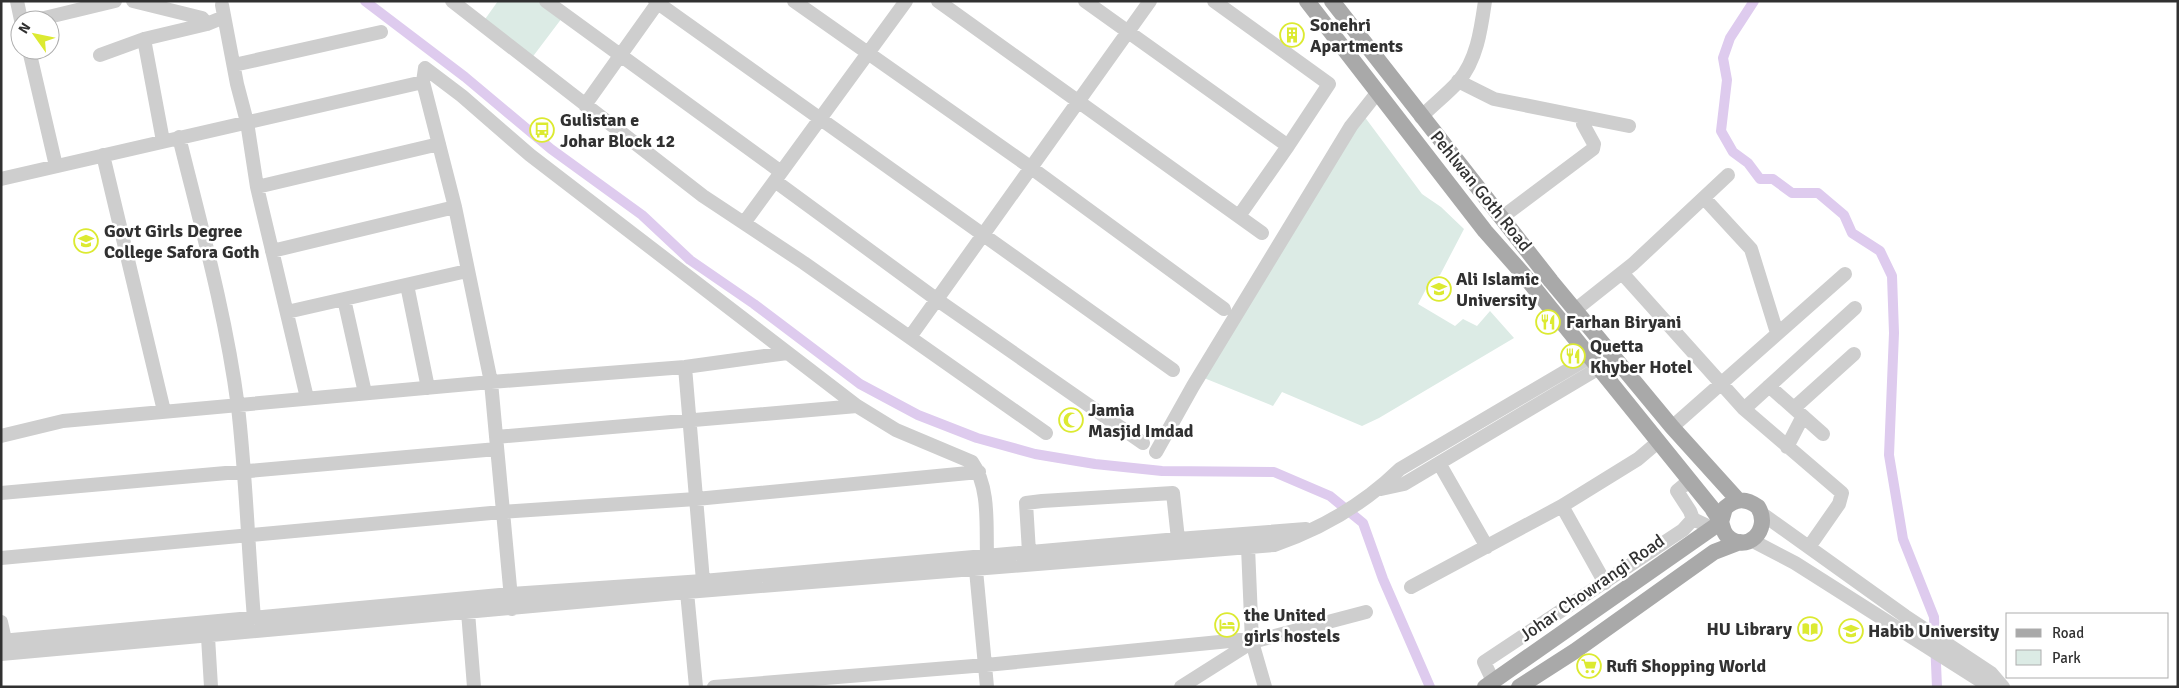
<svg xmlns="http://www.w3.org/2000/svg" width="2179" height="688" font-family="Signika,sans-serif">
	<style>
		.green { fill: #dcebe5 }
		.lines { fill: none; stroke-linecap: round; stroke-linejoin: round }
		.canal { stroke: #decbee; stroke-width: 10 }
		.minor { stroke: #cecece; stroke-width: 14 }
		.major { stroke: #a9a9a9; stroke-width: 16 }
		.labels { text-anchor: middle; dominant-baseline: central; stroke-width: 5; stroke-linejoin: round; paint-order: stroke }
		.poi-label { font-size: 18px; font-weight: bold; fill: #313131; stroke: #fff; text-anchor: start }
		.street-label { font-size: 18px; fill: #313131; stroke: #fff }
	</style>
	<rect width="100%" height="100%" fill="#fff"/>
	<path class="green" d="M498 1H540L562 18 531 59 483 22Z
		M1364 116 1422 194 1441 207 1464 229 1440 275 1432 278 1418 304 1455 326 1463 319 1477 326 1490 311 1514 338 1379 418 1362 426 1282 392 1273 406 1204 378Z"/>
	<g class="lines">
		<path class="canal" d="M365 1 465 77 551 149 642 215 690 260 754 304 860 384 918 415 977 438 1035 454 1095 464 1162 471 1274 472 1330 496 1363 523 1383 579 1430 687
			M1754 1 1730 38 1723 58 1727 80 1721 131 1733 152 1748 163 1760 179H1773L1792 193H1818L1844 215 1852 233 1880 251 1892 276 1894 333 1889 455 1903 539 1934 617 1937 687"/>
		<path class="minor" d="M17 1 21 20
			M133 1 202 18 207 24
			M452 1 703 196 804 263 1046 433
			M546 1 781 172
			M655 1 1173 370
			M794 1 1030 167 1224 309
			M938 1 1262 233
			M1085 1 1288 146
			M1214 1 1329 84 1288 146 1239 216
			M222 5 237 84 247 122 257 187 307 398
			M36 20 115 1
			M144 39 163 141
			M29 50 56 166
			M100 55 144 39 207 24 224 17
			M234 65 381 32
			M1458 81 1494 99 1629 126
			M585 105 659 1
			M1421 117C1433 105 1447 94 1458 82 1477 60 1481 29 1485 1
			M179 137C201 226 226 315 238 407 246 477 248 547 254 618
			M103 155 164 411
			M1 179 423 82
			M775 181 936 299 1143 443
			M257 187 439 144
			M1704 198 1751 249 1777 333
			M1501 218 1593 149 1594 144 1583 124V117
			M744 223 906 1
			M272 251 455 207
			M1622 273 1744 409 1842 493 1839 504 1809 547
			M407 285 428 388
			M344 299 365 393
			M1575 310 1633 264 1728 175
			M287 312 467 271
			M910 337 1150 1
			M685 367 703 581
			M1769 386 1823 434
			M1794 408 1854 354
			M1744 409 1855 308
			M1672 427 1845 274
			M1 436 63 421 491 382 685 367 787 353
			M496 437 857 406
			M1787 447 1803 416
			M1156 452 1193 386 1351 126 1377 93
			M1439 463 1487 547
			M1689 481 1677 491 1690 511 1693 519
			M1381 489 1404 484 1599 368
			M1 493 497 449
			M1562 506 1638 459 1658 442
			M1761 513 1905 616 1991 673 2003 687
			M1751 540 1795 563 1984 683 1994 687
			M1248 547 1252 642 1265 687
			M1029 552 1026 503 1042 501 1173 493 1178 539
			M1 558 502 512 696 499 979 472
			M976 570 987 687
			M1411 587 1562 506 1605 583
			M687 592 696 687
			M512 609 491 382 455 207 423 82 425 68 462 96 530 155 857 406 896 430 972 462C990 487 986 526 987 555
			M468 612 474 687
			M1 622 5 640
			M208 637 211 687
			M1 641 511 594 703 581 1178 539 1306 529
			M1 654 687 592 1274 545C1321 529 1365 503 1400 469L1590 357
			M1493 681 1484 662 1683 530 1693 519 1712 528
			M714 687 986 665 1240 640 1252 642
			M1181 687 1252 642 1366 612"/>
		<path class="major" d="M1307 1 1485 231 1523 274 1712 508C1714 513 1719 517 1721 522 1723 527 1723 532 1727 536 1746 555 1772 530 1758 507 1746 498 1736 498 1725 508L1721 522
			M1332 1 1551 281 1672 427 1738 500
			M1485 687 1721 522
			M1519 687 1575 651 1714 552 1740 542"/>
	</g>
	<defs>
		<g id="building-ring" transform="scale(1.25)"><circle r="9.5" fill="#fff" stroke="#dcea31" stroke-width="1.5"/><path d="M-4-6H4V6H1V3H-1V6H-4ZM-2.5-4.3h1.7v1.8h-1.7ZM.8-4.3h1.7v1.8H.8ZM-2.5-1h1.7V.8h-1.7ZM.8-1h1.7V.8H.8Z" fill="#dcea31"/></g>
		<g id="bus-ring" transform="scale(1.25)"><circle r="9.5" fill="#fff" stroke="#dcea31" stroke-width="1.5"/><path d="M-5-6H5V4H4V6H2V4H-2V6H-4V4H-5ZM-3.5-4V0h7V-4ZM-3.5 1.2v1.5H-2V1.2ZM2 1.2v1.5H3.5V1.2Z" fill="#dcea31"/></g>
		<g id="university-ring" transform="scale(1.25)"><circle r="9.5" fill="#fff" stroke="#dcea31" stroke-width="1.5"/><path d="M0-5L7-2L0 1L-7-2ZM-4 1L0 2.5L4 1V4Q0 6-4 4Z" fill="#dcea31"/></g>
		<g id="restaurant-ring" transform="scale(1.25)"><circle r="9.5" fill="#fff" stroke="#dcea31" stroke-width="1.5"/><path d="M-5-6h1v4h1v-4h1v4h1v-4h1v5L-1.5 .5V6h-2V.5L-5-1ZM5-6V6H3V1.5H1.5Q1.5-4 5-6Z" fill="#dcea31"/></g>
		<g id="mosque-ring" transform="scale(1.25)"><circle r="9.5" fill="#fff" stroke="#dcea31" stroke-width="1.5"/><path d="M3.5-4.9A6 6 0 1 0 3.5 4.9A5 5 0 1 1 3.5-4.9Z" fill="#dcea31"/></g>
		<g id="hotel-ring" transform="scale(1.25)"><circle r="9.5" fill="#fff" stroke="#dcea31" stroke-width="1.5"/><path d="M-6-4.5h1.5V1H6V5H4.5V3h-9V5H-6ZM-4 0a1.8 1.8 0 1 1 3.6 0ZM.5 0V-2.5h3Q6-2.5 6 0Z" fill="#dcea31"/></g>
		<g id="library-ring" transform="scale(1.25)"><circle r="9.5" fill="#fff" stroke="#dcea31" stroke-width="1.5"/><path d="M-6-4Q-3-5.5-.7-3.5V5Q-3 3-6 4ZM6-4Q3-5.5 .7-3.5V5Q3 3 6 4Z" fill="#dcea31"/></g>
		<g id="supermarket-ring" transform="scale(1.25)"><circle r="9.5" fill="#fff" stroke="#dcea31" stroke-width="1.5"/><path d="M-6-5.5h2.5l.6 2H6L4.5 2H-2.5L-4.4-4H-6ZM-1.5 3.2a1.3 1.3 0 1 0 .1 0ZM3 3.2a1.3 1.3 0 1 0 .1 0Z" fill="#dcea31"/></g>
	</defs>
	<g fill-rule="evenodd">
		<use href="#building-ring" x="1292" y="35"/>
		<use href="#bus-ring" x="542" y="130"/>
		<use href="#university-ring" x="86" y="241"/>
		<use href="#university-ring" x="1439" y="289"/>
		<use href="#restaurant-ring" x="1548" y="322"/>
		<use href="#restaurant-ring" x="1573" y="356"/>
		<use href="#mosque-ring" x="1071" y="420"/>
		<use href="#hotel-ring" x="1227" y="625"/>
		<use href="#library-ring" x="1810" y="629"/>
		<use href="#university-ring" x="1851" y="631"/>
		<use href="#supermarket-ring" x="1589" y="666"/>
	</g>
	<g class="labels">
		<g class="poi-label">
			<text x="1310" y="25">Sonehri<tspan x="1310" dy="21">Apartments</tspan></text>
			<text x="560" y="120">Gulistan e<tspan x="560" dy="21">Johar Block 12</tspan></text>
			<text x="104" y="231">Govt Girls Degree<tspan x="104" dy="21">College Safora Goth</tspan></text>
			<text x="1456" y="279">Ali Islamic<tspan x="1456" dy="21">University</tspan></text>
			<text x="1566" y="322">Farhan Biryani</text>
			<text x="1590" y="346">Quetta<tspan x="1590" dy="21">Khyber Hotel</tspan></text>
			<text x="1088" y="410">Jamia<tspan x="1088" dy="21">Masjid Imdad</tspan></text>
			<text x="1244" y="615">the United<tspan x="1244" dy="21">girls hostels</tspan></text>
			<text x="1792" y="629" text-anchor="end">HU Library</text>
			<text x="1868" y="631">Habib University</text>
			<text x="1606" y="666">Rufi Shopping World</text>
		</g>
		<g class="street-label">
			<text transform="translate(1481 191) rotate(51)">Pehlwan Goth Road</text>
			<text transform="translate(1592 588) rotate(-35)">Johar Chowrangi Road</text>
		</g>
	</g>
	<rect width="2179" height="688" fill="none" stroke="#313131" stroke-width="5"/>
	<rect x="2006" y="613" width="162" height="65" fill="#ffffff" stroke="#adadad"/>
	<rect x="2016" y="629" width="25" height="8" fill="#a9a9a9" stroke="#adadad"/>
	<text x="2052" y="638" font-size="15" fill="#313131">Road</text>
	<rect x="2016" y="650" width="25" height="15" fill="#dcebe5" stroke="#adadad"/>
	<text x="2052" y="663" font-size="15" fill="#313131">Park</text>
	<g transform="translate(35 35) rotate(303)"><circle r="24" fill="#ffffff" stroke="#adadad"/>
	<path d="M0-4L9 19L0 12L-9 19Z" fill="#dcea31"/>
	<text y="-8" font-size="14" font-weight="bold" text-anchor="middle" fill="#313131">N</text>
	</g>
</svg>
